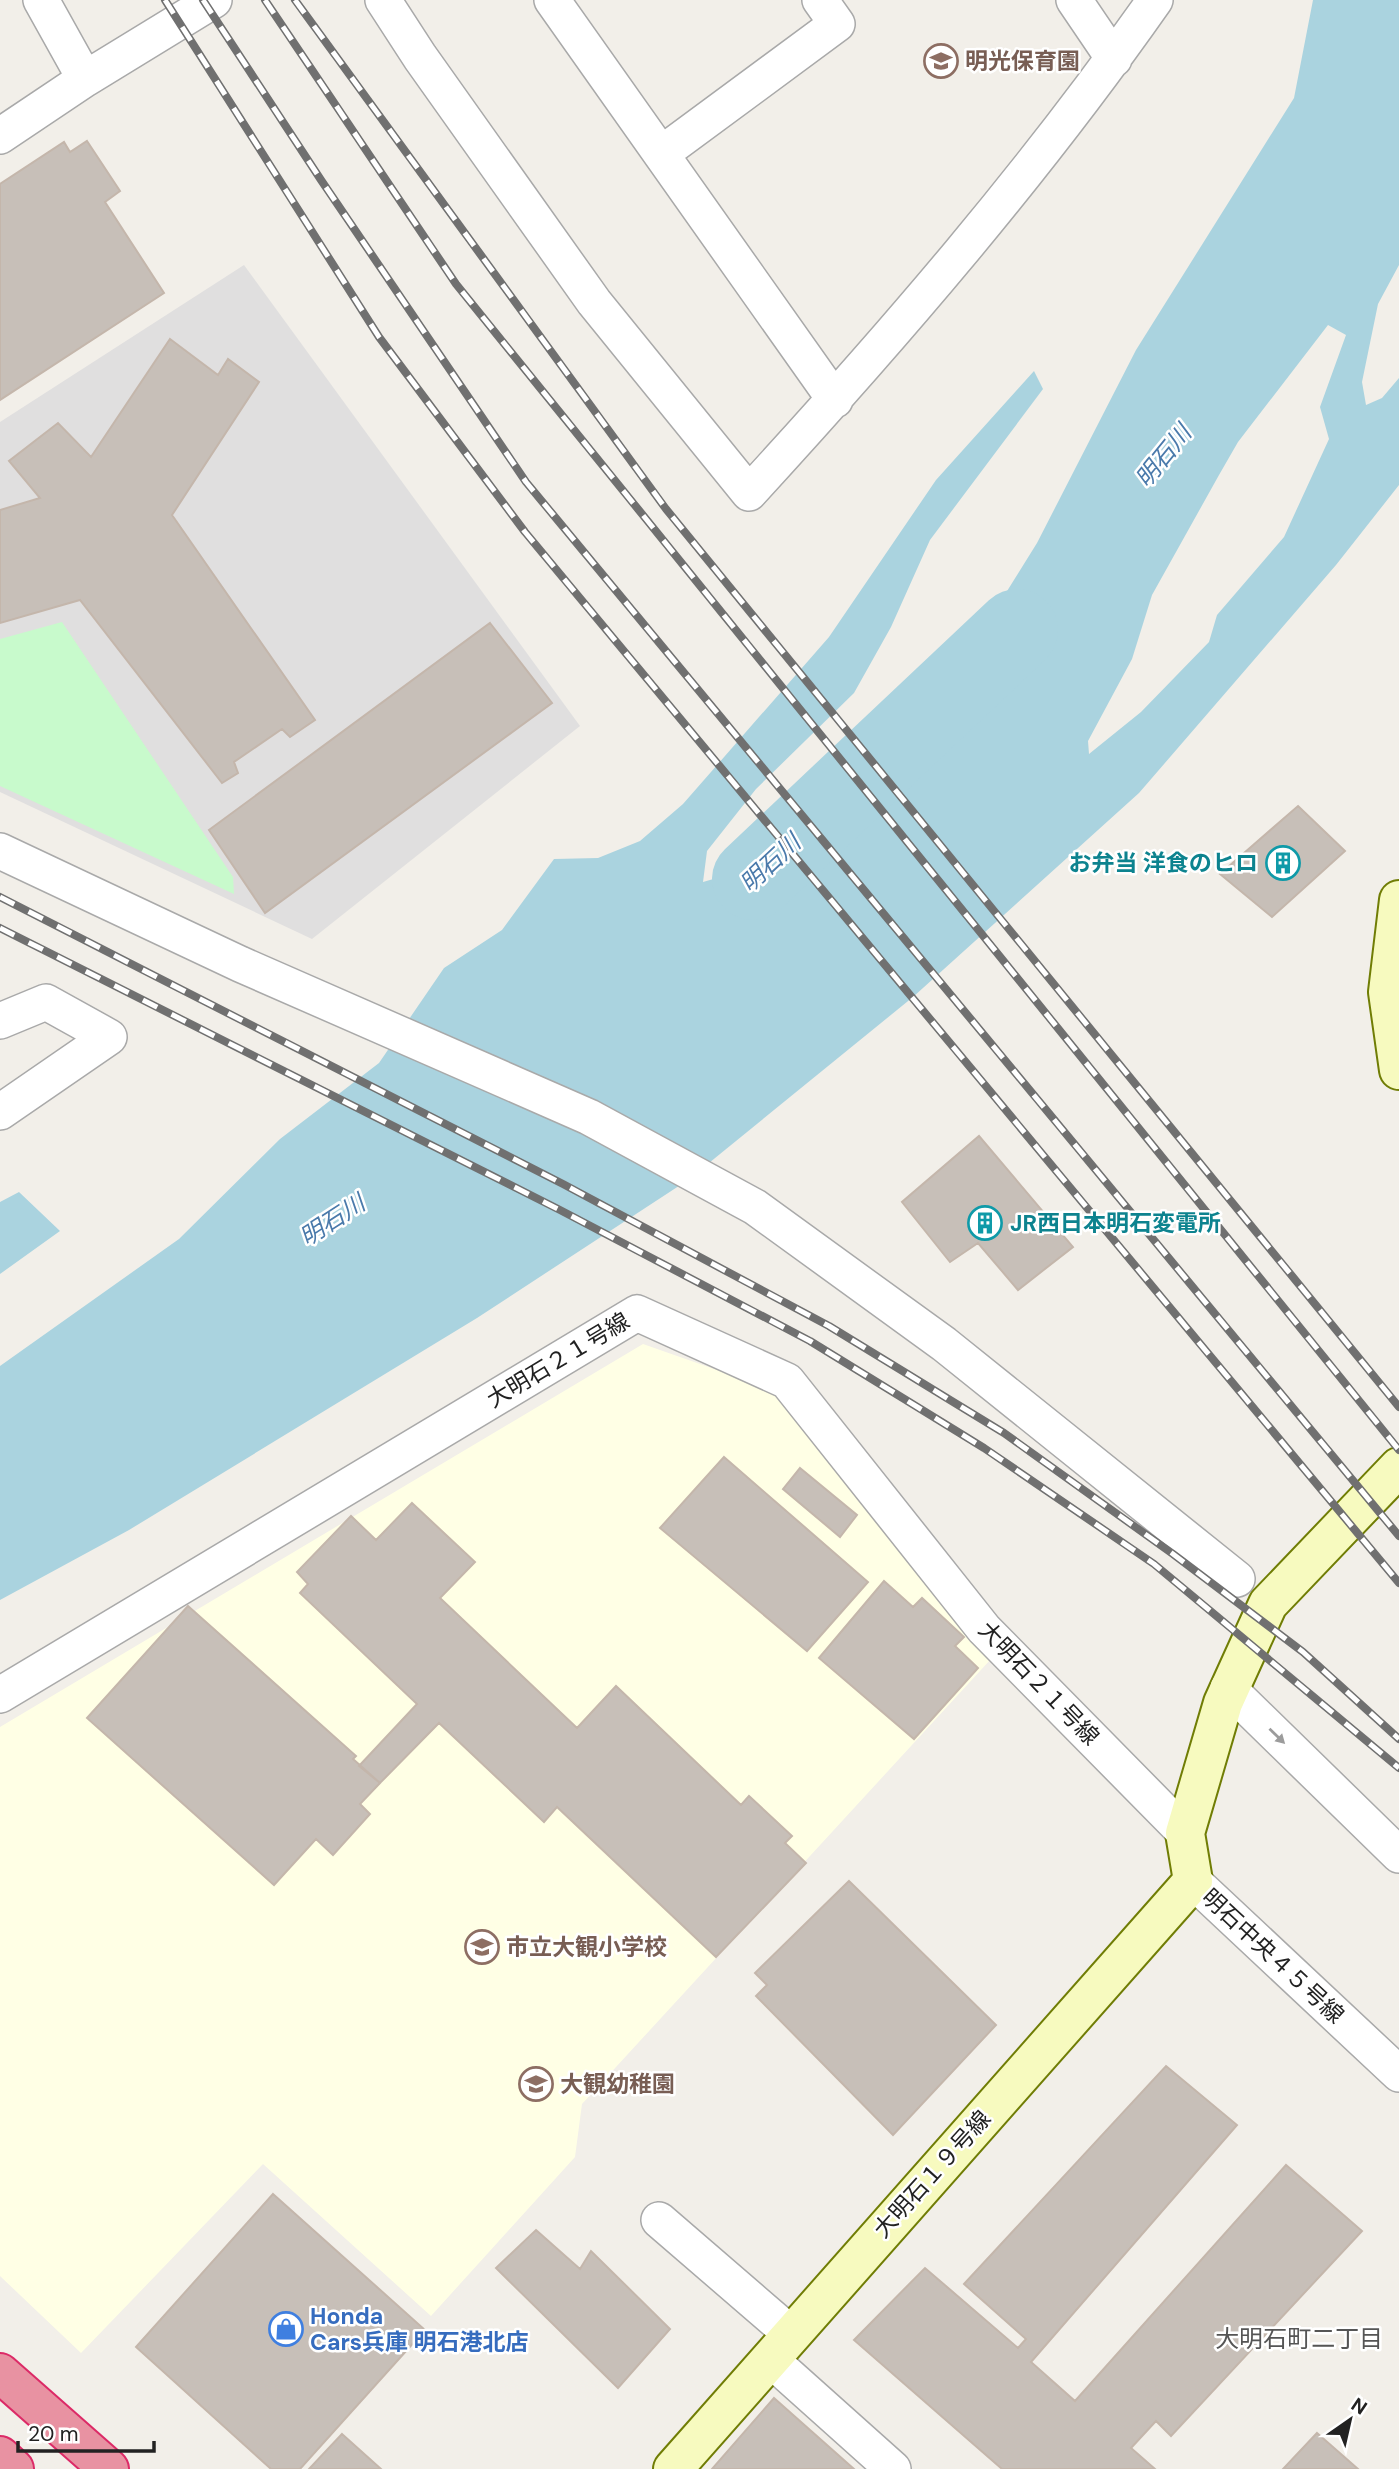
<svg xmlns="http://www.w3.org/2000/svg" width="1399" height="2469" font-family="'DM Sans','Noto Sans JP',sans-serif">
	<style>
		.residential { fill: #e0dfdf }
		.education { fill: #ffffe5 }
		.park { fill: #c8facc }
		.water { fill: #aad3df; fill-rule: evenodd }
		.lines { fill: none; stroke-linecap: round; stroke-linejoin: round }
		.river { stroke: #aad3df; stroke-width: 82 }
		.building { fill: #c7bfb8; stroke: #c4b6ab; stroke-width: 2 }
		.street-casing { stroke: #a9a9a9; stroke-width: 38 }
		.secondary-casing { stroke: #707d05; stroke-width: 42 }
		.highway-casing { stroke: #dc2a67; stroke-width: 42 }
		.street { stroke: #fff; stroke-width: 35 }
		.secondary { stroke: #f7fabf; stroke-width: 38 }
		.highway { stroke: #e892a2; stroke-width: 38 }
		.rail-casing { stroke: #707070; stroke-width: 8 }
		.rail { stroke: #fff; stroke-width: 5; stroke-dasharray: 16; stroke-linecap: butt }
		.oneway { fill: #9c9c9c }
		.labels { text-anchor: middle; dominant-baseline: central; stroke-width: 5; stroke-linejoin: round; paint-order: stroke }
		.education-label { font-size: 23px; font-weight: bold; fill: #785e54; stroke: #fff; text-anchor: start }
		.culture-label { font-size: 23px; font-weight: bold; fill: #0d838f; stroke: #fff; text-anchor: end }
		.street-label { font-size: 23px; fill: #222; stroke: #fff }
		.shop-label { font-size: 23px; font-weight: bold; fill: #366cbe; stroke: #fff; text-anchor: start }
		.water-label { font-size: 24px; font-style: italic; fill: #4a7aab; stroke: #fff }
		.neighbourhood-label { font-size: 24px; fill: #555; stroke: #fff }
	</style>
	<rect width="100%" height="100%" fill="#f2efe9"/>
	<path class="residential" d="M244 265 580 726 312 939 0 792V422Z"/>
	<path class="education" d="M643 1344 785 1394 991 1659 582 2104 575 2157 431 2316 263 2164 81 2353 0 2276V1727Z"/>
	<path class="park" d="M62 622 233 877 234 894 0 786V639Z"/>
	<path class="water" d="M1313 0H1399V265L1378 304 1362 382 1366 405 1382 398 1399 378V485L1336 565 1139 793 913 997 688 1180 477 1318 129 1530 0 1600V1366L179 1239 280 1139 379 1063 444 968 502 930 554 859 598 858 640 841 683 804 829 637 936 480 1034 371 1043 389 930 540 891 627 854 693 756 789 707 851 703 882 762 865 923 726 1037 543 1136 350 1294 98ZM1328 325 1346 335 1320 407 1329 439 1284 537 1217 615 1209 642 1141 712 1089 754 1088 741 1132 659 1152 595 1219 475 1238 442Z
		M19 1192 60 1231 0 1274V1202Z"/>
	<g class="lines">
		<path class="river" d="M753 879 1017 630"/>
	</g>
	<path class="building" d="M87 141 120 191 105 202 164 293 0 400V184L64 142 70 152Z
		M170 339 218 375 228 359 259 382 172 515 315 720 290 737 282 729 234 762 238 773 222 783 80 600 0 623V510L40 498 9 461 58 423 91 457Z
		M490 623 552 703 265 913 209 830Z
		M1298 806 1345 851 1272 917 1220 874Z
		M979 1136 1073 1247 1018 1290 978 1243 950 1262 902 1202Z
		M724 1457 868 1582 807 1651 660 1528Z
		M800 1468 857 1515 840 1537 783 1489Z
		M412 1503 475 1562 440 1598 577 1728 616 1686 741 1805 749 1796 792 1836 785 1843 806 1863 716 1957 557 1807 544 1822 439 1723 380 1783 359 1766 417 1704 300 1593 308 1584 297 1572 351 1516 376 1540Z
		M884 1581 913 1607 922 1598 964 1637 955 1646 978 1668 914 1739 819 1658Z
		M188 1606 356 1756 353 1759 380 1783 360 1804 370 1814 333 1855 316 1839 274 1885 87 1718Z
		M849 1881 996 2025 893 2135 756 1996 767 1985 755 1973Z
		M1166 2066 1237 2125 1031 2362 1075 2401 1286 2165 1362 2231 1171 2436 1156 2421 1131 2448 1155 2469H1002L854 2340 925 2268 1018 2348 1026 2339 964 2284Z
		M273 2194 425 2330 300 2469H271L136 2347Z
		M536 2230 580 2269 591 2251 670 2329 618 2388 496 2268Z
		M774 2398 854 2469H712Z
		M1317 2433 1358 2469H1283Z
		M342 2434 381 2469H309Z"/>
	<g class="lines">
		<g class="street-casing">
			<path id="street" d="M41 0 85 79
				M383 0 420 57 594 302 749 493C893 336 1033 174 1155 0
				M552 0 835 400
				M1074 0 1114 59
				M0 136 85 79 214 0
				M661 154 837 24 820 0
				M0 851 240 964 589 1117 755 1207 944 1344 1237 1579
				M0 1021 46 1002 109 1037 0 1112
				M1228 1688 1399 1855
				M0 1695 637 1313 787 1381 984 1629 1185 1833
				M1193 1881 1399 2074
				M659 2220 791 2334
				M770 2359 893 2469"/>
		</g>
		<g class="secondary-casing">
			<path id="secondary" d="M1399 900 1388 992 1399 1070
				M673 2469 1193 1881 1185 1833 1223 1703 1268 1604 1399 1467"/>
		</g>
		<g class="highway-casing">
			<path id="highway" d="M0 2373 109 2469
				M0 2456 14 2469"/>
		</g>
		<use href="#street" class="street"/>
		<use href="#secondary" class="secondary"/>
		<use href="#highway" class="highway"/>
		<g class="rail-casing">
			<path id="rail" d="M165 0 379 337 525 532 1399 1583
				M203 0 321 180 526 482 1399 1536
				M265 0 456 284 1399 1450
				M295 0 666 509 1399 1407
				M0 897 563 1184 829 1326 1004 1433 1173 1554 1303 1652 1399 1739
				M0 928 560 1210 810 1341 984 1448 1154 1564 1399 1768"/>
		</g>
		<use href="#rail" class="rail"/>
	</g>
	<defs><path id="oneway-solid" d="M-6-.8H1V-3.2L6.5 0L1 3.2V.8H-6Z" transform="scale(1.75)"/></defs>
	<use class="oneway" href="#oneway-solid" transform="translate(1277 1736) rotate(44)"/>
	<defs>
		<g id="school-ring" transform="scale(1.75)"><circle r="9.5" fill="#fff" stroke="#8d6e63" stroke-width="1.5"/><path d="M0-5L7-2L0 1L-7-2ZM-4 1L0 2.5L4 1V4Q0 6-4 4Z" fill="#8d6e63"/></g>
		<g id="building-ring" transform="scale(1.75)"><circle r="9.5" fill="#fff" stroke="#0f9aa8" stroke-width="1.5"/><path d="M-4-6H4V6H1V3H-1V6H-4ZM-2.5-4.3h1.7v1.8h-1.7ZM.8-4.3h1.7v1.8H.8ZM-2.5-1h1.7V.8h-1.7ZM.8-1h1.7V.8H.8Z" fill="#0f9aa8"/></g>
		<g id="shop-ring" transform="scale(1.75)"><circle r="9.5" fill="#fff" stroke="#3f7fe0" stroke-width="1.5"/><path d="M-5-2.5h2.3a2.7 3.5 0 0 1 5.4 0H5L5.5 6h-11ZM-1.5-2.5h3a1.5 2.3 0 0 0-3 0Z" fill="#3f7fe0"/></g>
	</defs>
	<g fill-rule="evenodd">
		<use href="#school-ring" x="941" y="61"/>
		<use href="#building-ring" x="1283" y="863"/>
		<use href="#building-ring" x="985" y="1223"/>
		<use href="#school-ring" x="482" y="1947"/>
		<use href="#school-ring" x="536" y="2084"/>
		<use href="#shop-ring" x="286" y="2329"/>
	</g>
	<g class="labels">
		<g class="education-label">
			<text x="965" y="61">明光保育園</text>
			<text x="506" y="1947">市立大観小学校</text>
			<text x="560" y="2084">大観幼稚園</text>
		</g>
		<g class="culture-label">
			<text x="1258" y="863">お弁当 洋食のヒロ</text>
			<text x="1010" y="1223" text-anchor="start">JR西日本明石変電所</text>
		</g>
		<g class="street-label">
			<text transform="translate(558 1360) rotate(-31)">大明石２１号線</text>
			<text transform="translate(1039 1683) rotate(46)">大明石２１号線</text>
			<text transform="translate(1273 1956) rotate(43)">明石中央４５号線</text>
			<text transform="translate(932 2174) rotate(-48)">大明石１９号線</text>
		</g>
		<g class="shop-label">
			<text x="310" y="2316">Honda<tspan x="310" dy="26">Cars兵庫 明石港北店</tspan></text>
		</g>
		<g class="water-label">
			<text transform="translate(1163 456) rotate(-51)">明石川</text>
			<text transform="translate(770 863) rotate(-43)">明石川</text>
			<text transform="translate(332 1220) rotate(-33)">明石川</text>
		</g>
		<g class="neighbourhood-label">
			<text x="1299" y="2338">大明石町二丁目</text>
		</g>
	</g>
	<g transform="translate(1350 2420) rotate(34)" stroke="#ffffff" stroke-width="5" paint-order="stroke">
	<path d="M0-5L12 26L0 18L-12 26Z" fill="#222222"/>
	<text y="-10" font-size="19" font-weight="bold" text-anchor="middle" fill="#222222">N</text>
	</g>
	<path d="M18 2441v10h136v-10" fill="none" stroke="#222222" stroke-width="3.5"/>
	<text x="28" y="2441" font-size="21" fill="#222222" stroke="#ffffff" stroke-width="5" paint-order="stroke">20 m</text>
</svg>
